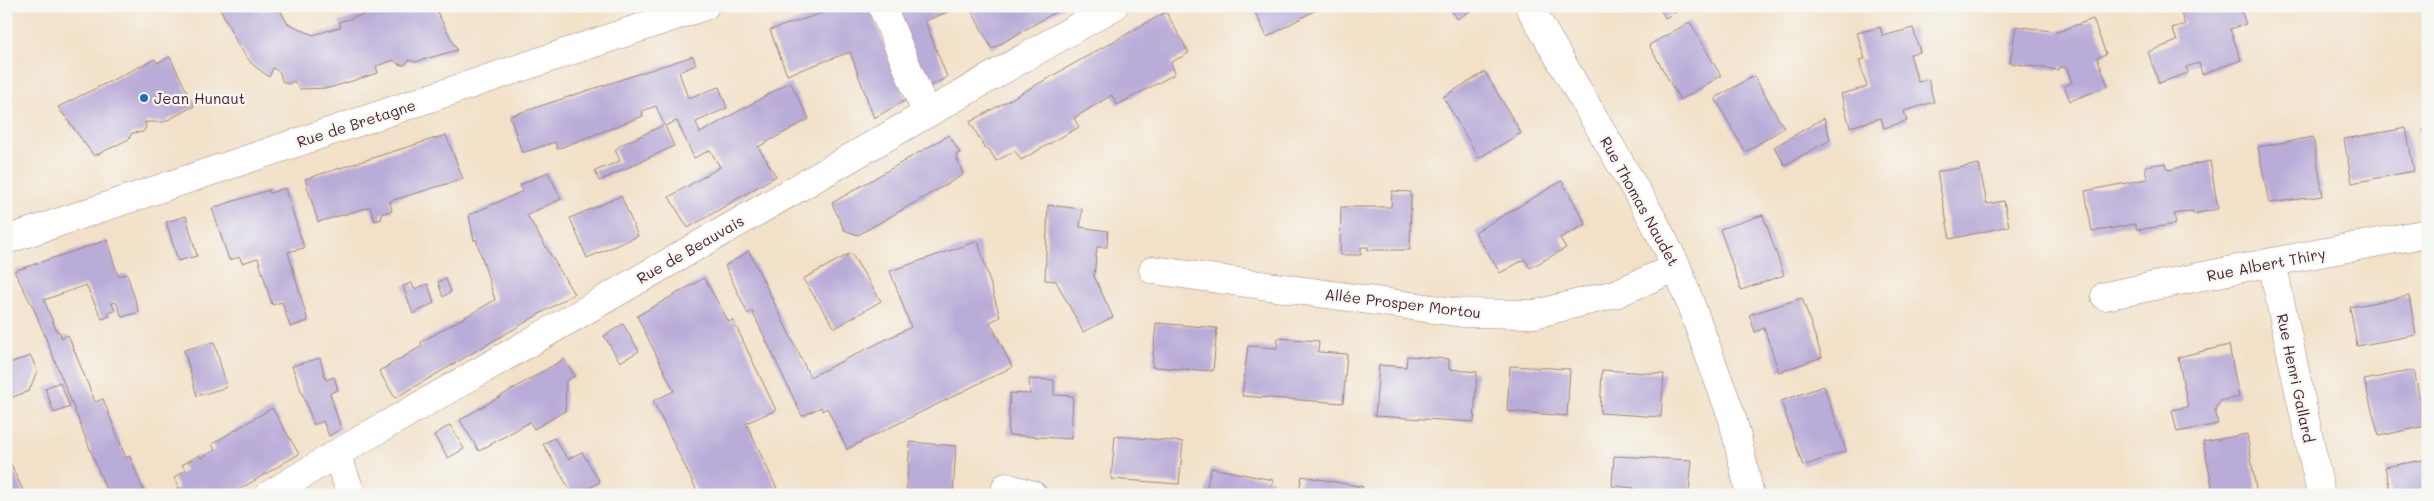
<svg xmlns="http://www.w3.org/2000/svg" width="2434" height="501" font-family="Mali,sans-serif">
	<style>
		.building { fill: #baacd8 }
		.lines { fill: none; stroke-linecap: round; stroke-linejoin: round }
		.minor-casing { stroke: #9e807a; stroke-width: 29 }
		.major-casing { stroke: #9e807a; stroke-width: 29 }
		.minor { stroke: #fff; stroke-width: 28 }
		.major { stroke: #fff; stroke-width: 28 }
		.poi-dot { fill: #1f6fb2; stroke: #f6f6f2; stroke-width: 2 }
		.labels { text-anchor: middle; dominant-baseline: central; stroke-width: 4.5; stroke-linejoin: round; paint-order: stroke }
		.poi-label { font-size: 15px; fill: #4a1f2b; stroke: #f6f6f2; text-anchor: start }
		.street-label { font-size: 15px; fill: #4a1f2b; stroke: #f6f6f2 }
	</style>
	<rect width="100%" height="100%" fill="#f6f6f2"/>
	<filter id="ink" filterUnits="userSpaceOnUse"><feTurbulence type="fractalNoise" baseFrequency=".02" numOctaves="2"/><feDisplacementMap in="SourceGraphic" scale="10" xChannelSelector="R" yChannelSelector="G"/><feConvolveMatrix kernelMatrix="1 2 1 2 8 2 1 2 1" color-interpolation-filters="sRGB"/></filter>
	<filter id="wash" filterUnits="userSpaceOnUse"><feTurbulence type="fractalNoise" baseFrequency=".0096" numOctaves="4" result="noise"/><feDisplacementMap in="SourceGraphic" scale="20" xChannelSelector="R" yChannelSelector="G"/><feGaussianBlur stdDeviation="1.12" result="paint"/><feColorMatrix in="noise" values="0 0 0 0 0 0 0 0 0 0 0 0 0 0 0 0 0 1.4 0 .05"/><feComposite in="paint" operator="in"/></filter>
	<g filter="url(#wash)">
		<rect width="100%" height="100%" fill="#f2e1c8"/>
		<g id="blocks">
			<path class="building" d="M219 6H278L287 23 313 35 341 27 339 22 391 6H434L457 50 415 62 409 60 404 65 398 64 394 60 376 66 378 73 329 88 300 89 294 81 288 84 282 81 280 72 273 68 269 77 252 64 238 45Z
				M844 6H869L906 100 874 118 850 52 787 75 770 30Z
				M890 6H945L947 12 925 21 947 77 923 90Z
				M969 6H1066L992 49Z
				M1252 6H1323L1267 37Z
				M1449 6H1479L1457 19Z
				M1659 6H1686L1665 18Z
				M2178 6H2239L2246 24 2230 29 2241 60 2202 74 2199 63 2186 67 2188 73 2159 83 2148 52 2177 41 2172 28 2185 24Z
				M1166 12 1189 53 1171 62 1175 74 1117 105 1112 95 1074 118 1079 127 1021 160 1015 151 996 161 989 149 985 148 970 122Z
				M2093 19 2106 54 2097 57 2108 86 2070 101 2064 86 2072 83 2067 68 2059 67 2058 70 2010 63 2016 26 2057 32Z
				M1690 22 1721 76 1680 100 1649 45Z
				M1880 27 1883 36 1913 28 1920 52 1910 54 1918 82 1928 79 1934 102 1904 111 1907 121 1884 128 1881 118 1850 127 1841 94 1867 87 1859 60 1865 59 1857 33Z
				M693 56 696 65 679 72 688 98 719 87 727 108 696 122 700 133 790 82 809 119 758 147 776 176 688 228 669 197 720 167 710 150 694 158 677 121 665 126 674 146 599 181 595 171 620 161 615 150 621 145 664 125 656 106 642 111 643 116 557 149 555 142 522 153 510 116Z
				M170 57 194 106 164 122H145L146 127 143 132 132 133 129 139 94 156 58 107 155 59 157 63Z
				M1485 72 1521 133 1479 158 1443 97Z
				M1754 76 1784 128 1745 152 1715 98Z
				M6 77 14 97 6 100Z
				M1824 118 1830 140 1785 165 1774 147Z
				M2406 128 2414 171 2352 183 2344 139Z
				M2428 129V153H2427L2423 130Z
				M446 135 463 179 390 201 392 211 381 214 382 219 375 221 370 207 318 222 305 179Z
				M949 135 960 153 956 155 963 175 858 235 844 230 832 203Z
				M2313 137 2323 196 2269 203 2258 147Z
				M2210 161 2218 209 2193 214V211L2174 214 2176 224 2137 230 2135 224 2092 232 2085 191 2147 179 2145 166 2166 163 2168 170Z
				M1979 164 1987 204 2004 201 2009 226 1950 239 1937 172Z
				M548 172 561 199 527 215 574 294 395 398 379 371 422 346 421 342 495 300 476 239 474 241 469 215 523 191 520 185Z
				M1562 181 1586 224 1560 238 1566 248 1530 268 1525 259 1500 273 1475 232Z
				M285 188 304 248 288 252 308 321 290 327 282 302 272 305 258 258 242 263 240 257 229 260 212 208 269 190 270 193Z
				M1392 191 1411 192 1410 250H1368V247H1361V255H1340L1341 207H1391Z
				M621 196 638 236 587 258 570 218Z
				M1048 205 1082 209 1080 227 1108 231 1107 247H1097L1094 276 1113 317 1083 332 1056 281 1045 280Z
				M1763 215 1784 275 1741 290 1720 229Z
				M186 216 197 256 178 261 166 222Z
				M107 240 118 276 127 274 139 312 122 317 116 302 112 303 115 311 108 313 110 316 102 319 86 285 44 300 57 332 59 331 62 338 68 335 95 402 103 399 126 458 130 456 145 495H103L107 492 75 411 34 309 14 271Z
				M978 241 1000 317 990 322 1012 367 847 449 827 408 822 411 821 407 802 416 752 311 748 314 725 266 749 251 810 377 911 327 890 271Z
				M851 253 881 301 835 328 803 279Z
				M704 278 729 322 733 320 776 410 746 423 780 495H699L653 401 674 391 637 316Z
				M446 279 451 292 443 297 438 282Z
				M412 283 414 289 428 284 434 303 413 314 403 286Z
				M2409 296 2416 335 2357 346 2350 307Z
				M1802 298 1822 357 1779 372 1764 328 1755 332 1749 315Z
				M1156 323 1217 328 1213 371 1152 367Z
				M623 324 639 351 620 362 604 336Z
				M1278 338 1319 341 1318 352 1347 354 1343 403 1242 396 1248 346 1277 348Z
				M214 342 227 387 197 396 184 350Z
				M2229 345 2239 397 2220 401 2215 409 2218 424 2177 432 2172 410 2188 407 2178 357Z
				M31 356 37 371 29 391 10 398 6 387V364Z
				M1407 356 1449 359V369L1477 372 1474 422 1375 416 1379 365 1406 367Z
				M320 358 326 380 334 377 338 390 330 393 341 429 329 436 323 421 314 425 292 366Z
				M564 359 575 376 566 381 565 411 534 429 530 422 479 451 460 420Z
				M1510 366 1570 369 1567 416 1507 411Z
				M1602 370 1664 374 1661 417 1600 413Z
				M2414 370 2425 426 2379 436 2364 380Z
				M1029 379 1054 380V395L1073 396 1071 439 1008 435 1010 393 1030 394Z
				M60 382 70 407 54 413 45 388Z
				M1824 386 1846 451 1803 466 1781 401Z
				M272 408 299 454 230 495H168L179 488 174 478 186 470 182 465 199 455 201 458 215 450 212 444Z
				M450 425 464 449 448 458 434 435Z
				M2247 434 2257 495H2214L2203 442Z
				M1115 436 1183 442 1179 484 1111 479Z
				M554 438 568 459 582 452 600 482 579 495H573L543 444Z
				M910 442 956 446 953 495H906Z
				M6 453 25 495H6Z
				M1614 456 1692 460 1689 492H1682V495H1633L1634 488 1612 486Z
				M2428 459V495H2391L2385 467Z
				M1211 468 1273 480 1270 495H1205Z
				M1302 476 1363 487 1361 495H1298Z"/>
		</g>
	</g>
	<g filter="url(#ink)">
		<use href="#blocks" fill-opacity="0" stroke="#9e807a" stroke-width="1"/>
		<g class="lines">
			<g class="minor-casing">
				<path id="minor" d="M882 6 926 113
					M1529 6 1652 218 1677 267 1733 420 1750 495
					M2272 262 2321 495
					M1153 270 1462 313 1535 314 1615 294 1677 267
					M2105 296 2272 262 2428 233
					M336 454 352 495
					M1006 487 1033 495
					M269 495 336 454 1114 6"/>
			</g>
			<g class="major-casing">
				<path id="major" d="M6 240 705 6"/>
			</g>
			<use href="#minor" class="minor"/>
			<use href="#major" class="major"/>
		</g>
	</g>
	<circle class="poi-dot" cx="144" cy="98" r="5"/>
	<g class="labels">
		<g class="poi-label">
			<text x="154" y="98">Jean Hunaut</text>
		</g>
		<g class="street-label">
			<text transform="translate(356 123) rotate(-18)">Rue de Bretagne</text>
			<text transform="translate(1640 201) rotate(61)">Rue Thomas Naudet</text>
			<text transform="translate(690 249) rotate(-30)">Rue de Beauvais</text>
			<text transform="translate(2266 264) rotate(-11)">Rue Albert Thiry</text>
			<text transform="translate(1403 303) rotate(7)">Allée Prosper Mortou</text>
			<text transform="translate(2296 378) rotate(78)">Rue Henri Gallard</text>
		</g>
	</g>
	<rect width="2434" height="501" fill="none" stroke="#f6f6f2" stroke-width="25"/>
</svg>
